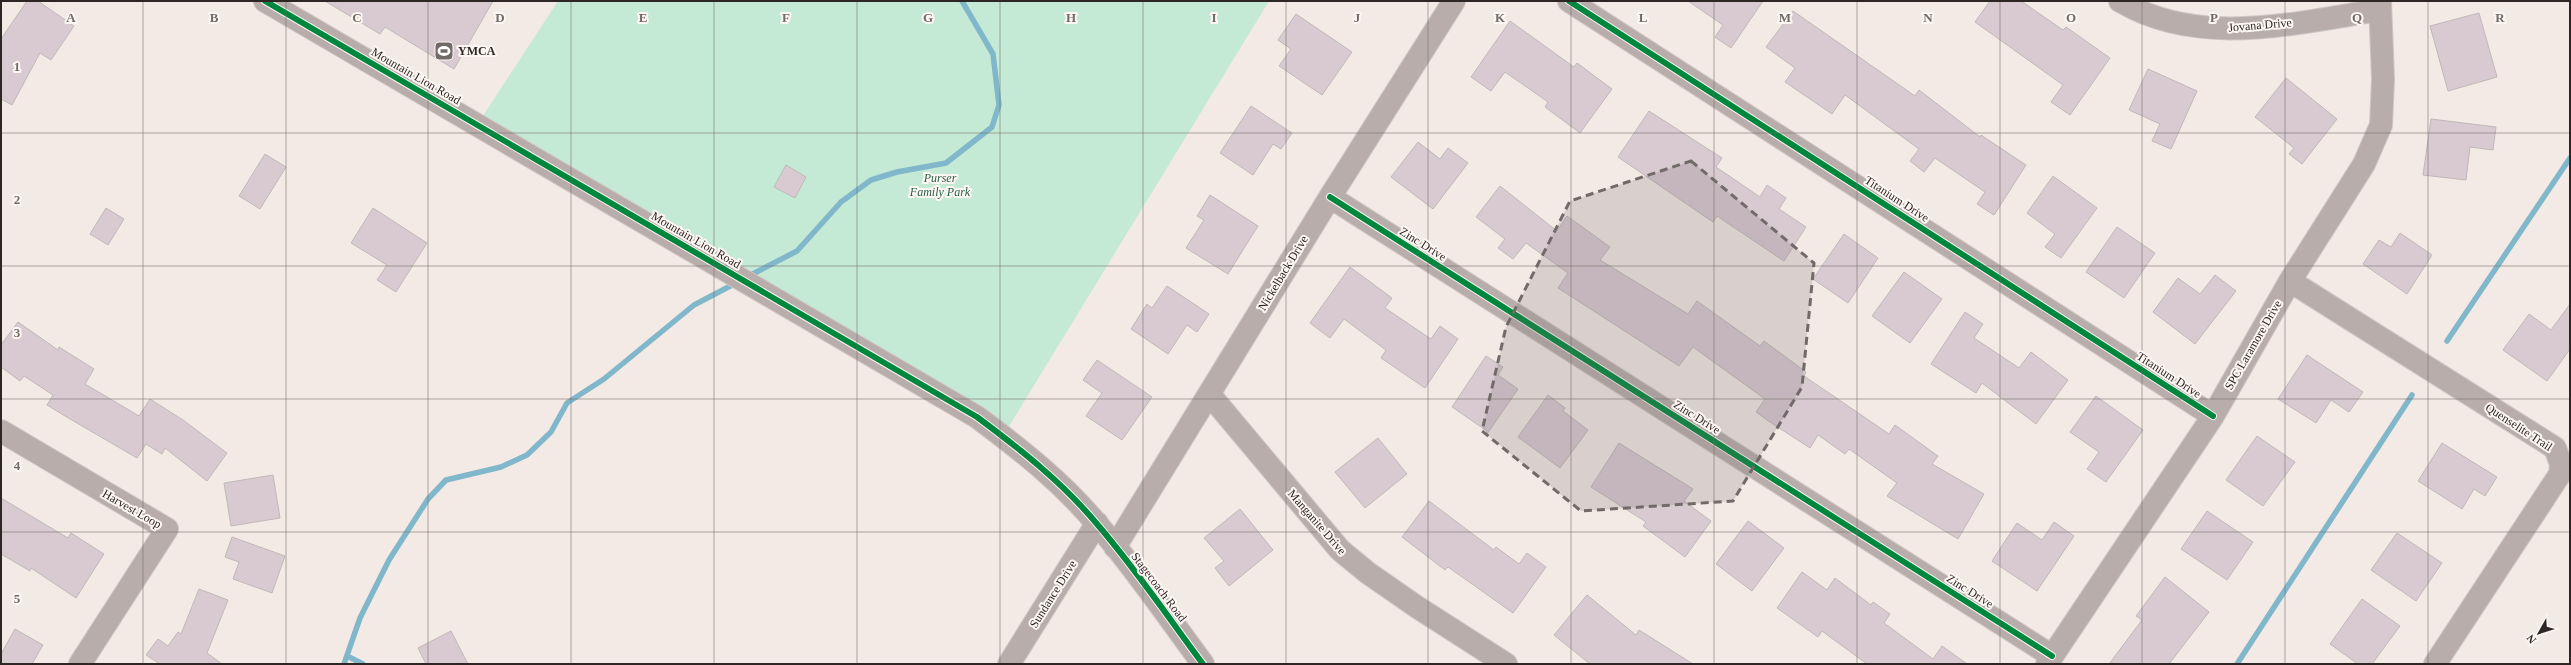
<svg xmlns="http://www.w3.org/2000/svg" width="2571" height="665" font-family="Georgia,serif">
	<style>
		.green { fill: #c4e9d4 }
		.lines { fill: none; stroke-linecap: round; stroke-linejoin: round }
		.stream { stroke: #80b7cb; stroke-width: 5.5 }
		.building { fill: #d9cad1; stroke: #bfb9b8 }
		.minor-casing { stroke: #cfc7c3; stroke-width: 24 }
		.minor { stroke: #b8adab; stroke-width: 22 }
		.cycleway-casing { stroke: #fef6f3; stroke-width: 8 }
		.cycleway { stroke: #00873e; stroke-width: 6 }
		.marked { fill: #726a68; fill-opacity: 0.2; stroke: #726a68; stroke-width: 3; stroke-dasharray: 8 5; stroke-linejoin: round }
		.grid { fill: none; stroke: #726a68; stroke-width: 1; stroke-opacity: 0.55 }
		.labels { text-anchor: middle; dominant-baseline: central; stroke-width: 4; stroke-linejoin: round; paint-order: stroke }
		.street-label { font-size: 12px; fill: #2d2624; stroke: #fef6f3 }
		.poi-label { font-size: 12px; font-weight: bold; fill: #2d2624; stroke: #fef6f3; text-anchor: start }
		.park-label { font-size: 12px; font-style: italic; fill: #256048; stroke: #fef6f3 }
		.grid-label { font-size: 13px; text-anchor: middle; font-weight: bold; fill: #726a68; stroke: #fef6f3; stroke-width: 4; stroke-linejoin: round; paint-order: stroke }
	</style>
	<rect width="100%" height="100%" fill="#f3e9e5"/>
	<path class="green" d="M558 1H1269L1003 436 477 125Z"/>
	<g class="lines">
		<path class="stream" d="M747 277 797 251 841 202 871 180 897 172 946 163 992 127 999 105 993 54 962 1
			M2447 341 2570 158
			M347 656 363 664
			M344 664 360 618 389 560 428 499 446 480 501 467 527 455 551 432 567 403 604 379 694 305 736 283
			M2237 664 2412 395"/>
	</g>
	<path class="building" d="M27 1H38L74 26 51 60 40 53 12 105 1 99V39Z
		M325 1H493L454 69 385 27 380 34Z
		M1688 1H1763L1731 48 1715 37 1723 25Z
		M1990 1H2021L2063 30 2066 27 2110 58 2070 115 2051 102 2063 85 1975 22Z
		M1793 11 1915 96 1919 90 1980 137 1981 135 2026 165 1994 215 1977 204 1985 192 1935 158 1924 172 1910 161 1919 149 1845 95 1832 114 1785 82 1795 68 1766 47Z
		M2479 13 2497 77 2448 91 2430 26Z
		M1296 14 1352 52 1322 95 1279 66 1291 49 1278 40Z
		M1510 21 1574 67 1577 63 1612 89 1580 133 1545 107 1548 102 1505 72 1491 91 1471 77Z
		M2148 69 2197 91 2171 149 2152 141 2160 124 2129 110Z
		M2286 78 2337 119 2302 164 2289 154 2294 148 2255 117Z
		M1251 106 1292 133 1281 149 1273 144 1253 175 1220 153Z
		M1649 111 1722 158 1716 167 1760 197 1767 185 1786 198 1779 209 1806 227 1784 261 1717 216 1713 222 1618 157Z
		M2431 119 2496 127 2493 150 2470 147 2466 180 2423 175Z
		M1418 142 1440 159 1448 148 1468 163 1433 209 1391 177Z
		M265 154 286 167 260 209 239 196Z
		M786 165 806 177 795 198 774 187Z
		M2053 176 2097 208 2061 258 2045 247 2055 234 2027 213Z
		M1500 186 1557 231 1567 216 1610 247 1600 260 1688 314 1697 301 1760 346 1764 341 1806 372 1804 376 1889 434 1895 425 1938 456 1932 464 1984 494 1958 539 1887 496 1897 483 1849 449 1845 454 1818 435 1810 448 1770 422 1756 412 1765 399 1693 347 1679 366 1558 288 1568 273 1526 243 1513 259 1498 248 1505 239 1476 217Z
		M1210 195 1258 226 1228 274 1186 248 1204 220 1197 216Z
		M106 208 124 219 108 245 90 234Z
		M373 208 427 243 396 292 377 280 387 265 351 243Z
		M2117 227 2155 253 2124 298 2086 272Z
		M2400 233 2432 255 2407 294 2363 264 2379 240 2391 247Z
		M1844 234 1878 258 1848 303 1813 279Z
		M1350 267 1392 298 1385 308 1431 339 1440 326 1458 339 1425 388 1381 358 1386 350 1344 319 1330 338 1310 323Z
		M1904 272 1942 299 1910 343 1872 316Z
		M2215 275 2236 291 2195 344 2153 312 2178 278 2200 294Z
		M1167 286 1209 314 1197 332 1187 325 1168 354 1131 329 1147 304 1152 308Z
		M2570 304V349L2547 381 2503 350 2529 314 2551 330Z
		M1965 312 1983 324 1974 338 2019 368 2031 352 2068 380 2036 424 1982 383 1976 393 1931 364Z
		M18 322 58 350 59 347 94 369 85 384 139 416 150 399 183 420 227 453 207 481 165 448 162 454 146 444 137 458 65 416 47 405 53 395 24 376 20 381 1 367V345Z
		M2307 355 2363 392 2349 412 2331 400 2316 423 2278 399Z
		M1486 356 1503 367 1498 375 1518 389 1487 434V431L1452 407Z
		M1097 360 1152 397 1122 440 1086 416 1102 393 1083 380Z
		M1548 395 1565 408 1563 411 1588 430 1560 468 1518 437Z
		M2096 396 2143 430 2106 482 2087 469 2099 452 2070 432Z
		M2257 436 2295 462 2263 506 2226 480Z
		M1378 438 1407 474 1365 508 1335 472Z
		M1619 443 1693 489 1684 501 1711 521 1685 557 1643 526 1646 522 1591 487Z
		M2442 443 2497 477 2485 496 2474 489 2462 509 2418 481Z
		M273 475 280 518 231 526 224 483Z
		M1 498 68 538 71 533 104 554 76 598 31 568 30 571 1 554Z
		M1429 501 1494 550 1496 547 1519 564 1527 553 1546 567 1513 613 1448 567 1445 570 1402 537Z
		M1240 509 1273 550 1229 586 1215 568 1224 561 1204 538Z
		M2207 511 2253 542 2227 580 2181 549Z
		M1748 521 1784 548 1752 591 1716 564Z
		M2054 522 2074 536 2037 591 1992 561 2017 523 2042 540Z
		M2397 533 2442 563 2416 601 2371 570Z
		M232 537 285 556 272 593 233 579 239 562 225 557Z
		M1802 572 1827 590 1835 578 1871 605 1873 602 1890 614 1884 623 1933 659 1942 646 1967 664H1867L1822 631 1818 637 1777 608Z
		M2165 577 2209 612 2169 664H2109L2142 620 2136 616Z
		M199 589 228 600 207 653 222 664H160L146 655 158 639 168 646 178 632 181 634Z
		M1587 595 1636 635 1639 630 1693 664H1590L1554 635Z
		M2362 599 2400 626 2372 664H2358L2330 644Z
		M15 629 43 645 32 664H1V654Z
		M451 631 468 664H426L418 648Z"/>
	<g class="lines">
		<g class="minor-casing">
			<path id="minor" d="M265 1 977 417C1020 449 1062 482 1097 524 1135 568 1168 617 1203 664
				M1569 1 2213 416
				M2120 1C2199 48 2295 23 2379 10
				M1330 197 2052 656
				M2290 281 2555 448 2561 464 2560 474 2435 664
				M1210 395 1340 550 1368 573 1417 607 1506 664
				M1 431 167 529 80 664
				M1115 547 1330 197 1454 1
				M1009 664 1097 523
				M2047 664 2213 416 2290 281 2364 164 2381 125 2383 79 2380 1"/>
		</g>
		<use href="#minor" class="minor"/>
		<g class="cycleway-casing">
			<path id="cycleway" d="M265 1 977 417C1020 449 1062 482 1097 524 1135 568 1168 617 1203 664
				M1569 1 2213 416
				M1330 197 2052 656"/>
		</g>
		<use href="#cycleway" class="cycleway"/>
	</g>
	<path class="marked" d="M1691 161 1814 263 1802 387 1733 501 1581 511 1482 431 1506 327 1570 201Z"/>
	<path class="grid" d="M143 1V664M286 1V664M428 1V664M571 1V664M714 1V664M857 1V664M1000 1V664M1143 1V664M1286 1V664M1428 1V664M1571 1V664M1714 1V664M1857 1V664M2000 1V664M2142 1V664M2285 1V664M2428 1V664M1 133H2570M1 266H2570M1 399H2570M1 532H2570"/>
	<defs>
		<g id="stadium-square" transform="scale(1)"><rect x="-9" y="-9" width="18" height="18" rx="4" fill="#726a68" stroke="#fef6f3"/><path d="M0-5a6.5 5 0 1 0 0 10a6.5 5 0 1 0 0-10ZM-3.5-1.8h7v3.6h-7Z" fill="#fff"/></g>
	</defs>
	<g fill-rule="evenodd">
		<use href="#stadium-square" x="444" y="51"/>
	</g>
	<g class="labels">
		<g class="street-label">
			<text transform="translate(2260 25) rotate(-5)">Jovana Drive</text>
			<text transform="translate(416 76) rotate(30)">Mountain Lion Road</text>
			<text transform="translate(1897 199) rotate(33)">Titanium Drive</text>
			<text transform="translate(696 240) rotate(30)">Mountain Lion Road</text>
			<text transform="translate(1423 244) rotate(32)">Zinc Drive</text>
			<text transform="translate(1283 273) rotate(-59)">Nickelback Drive</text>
			<text transform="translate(2253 345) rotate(-60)">SPC Laramore Drive</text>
			<text transform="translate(2169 375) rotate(33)">Titanium Drive</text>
			<text transform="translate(1697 417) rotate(32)">Zinc Drive</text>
			<text transform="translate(2519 427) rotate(33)">Quenselite Trail</text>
			<text transform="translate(132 509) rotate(30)">Harvest Loop</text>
			<text transform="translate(1317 522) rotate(49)">Manganite Drive</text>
			<text transform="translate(1159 587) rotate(53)">Stagecoach Road</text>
			<text transform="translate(1970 591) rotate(32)">Zinc Drive</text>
			<text transform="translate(1053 594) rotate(-58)">Sundance Drive</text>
		</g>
		<g class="poi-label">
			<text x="458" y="51">YMCA</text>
		</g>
		<g class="park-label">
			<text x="940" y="178">Purser<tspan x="940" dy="14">Family Park</tspan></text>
		</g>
	</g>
	<g class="grid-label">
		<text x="71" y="22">A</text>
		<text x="214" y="22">B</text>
		<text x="357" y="22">C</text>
		<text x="500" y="22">D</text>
		<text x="643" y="22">E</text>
		<text x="786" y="22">F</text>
		<text x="928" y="22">G</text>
		<text x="1071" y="22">H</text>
		<text x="1214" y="22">I</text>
		<text x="1357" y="22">J</text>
		<text x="1500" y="22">K</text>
		<text x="1643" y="22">L</text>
		<text x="1785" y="22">M</text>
		<text x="1928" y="22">N</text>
		<text x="2071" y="22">O</text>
		<text x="2214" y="22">P</text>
		<text x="2357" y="22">Q</text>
		<text x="2500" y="22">R</text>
		<text x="17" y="71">1</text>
		<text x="17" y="204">2</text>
		<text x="17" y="337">3</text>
		<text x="17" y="470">4</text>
		<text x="17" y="603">5</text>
	</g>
	<rect width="2571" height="665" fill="none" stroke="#2d2624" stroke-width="4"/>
	<g transform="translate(2539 633) rotate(231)" stroke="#fef6f3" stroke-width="3" paint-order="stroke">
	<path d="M0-3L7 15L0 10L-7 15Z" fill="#2d2624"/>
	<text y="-6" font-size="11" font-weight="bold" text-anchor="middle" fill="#2d2624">N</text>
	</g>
</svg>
